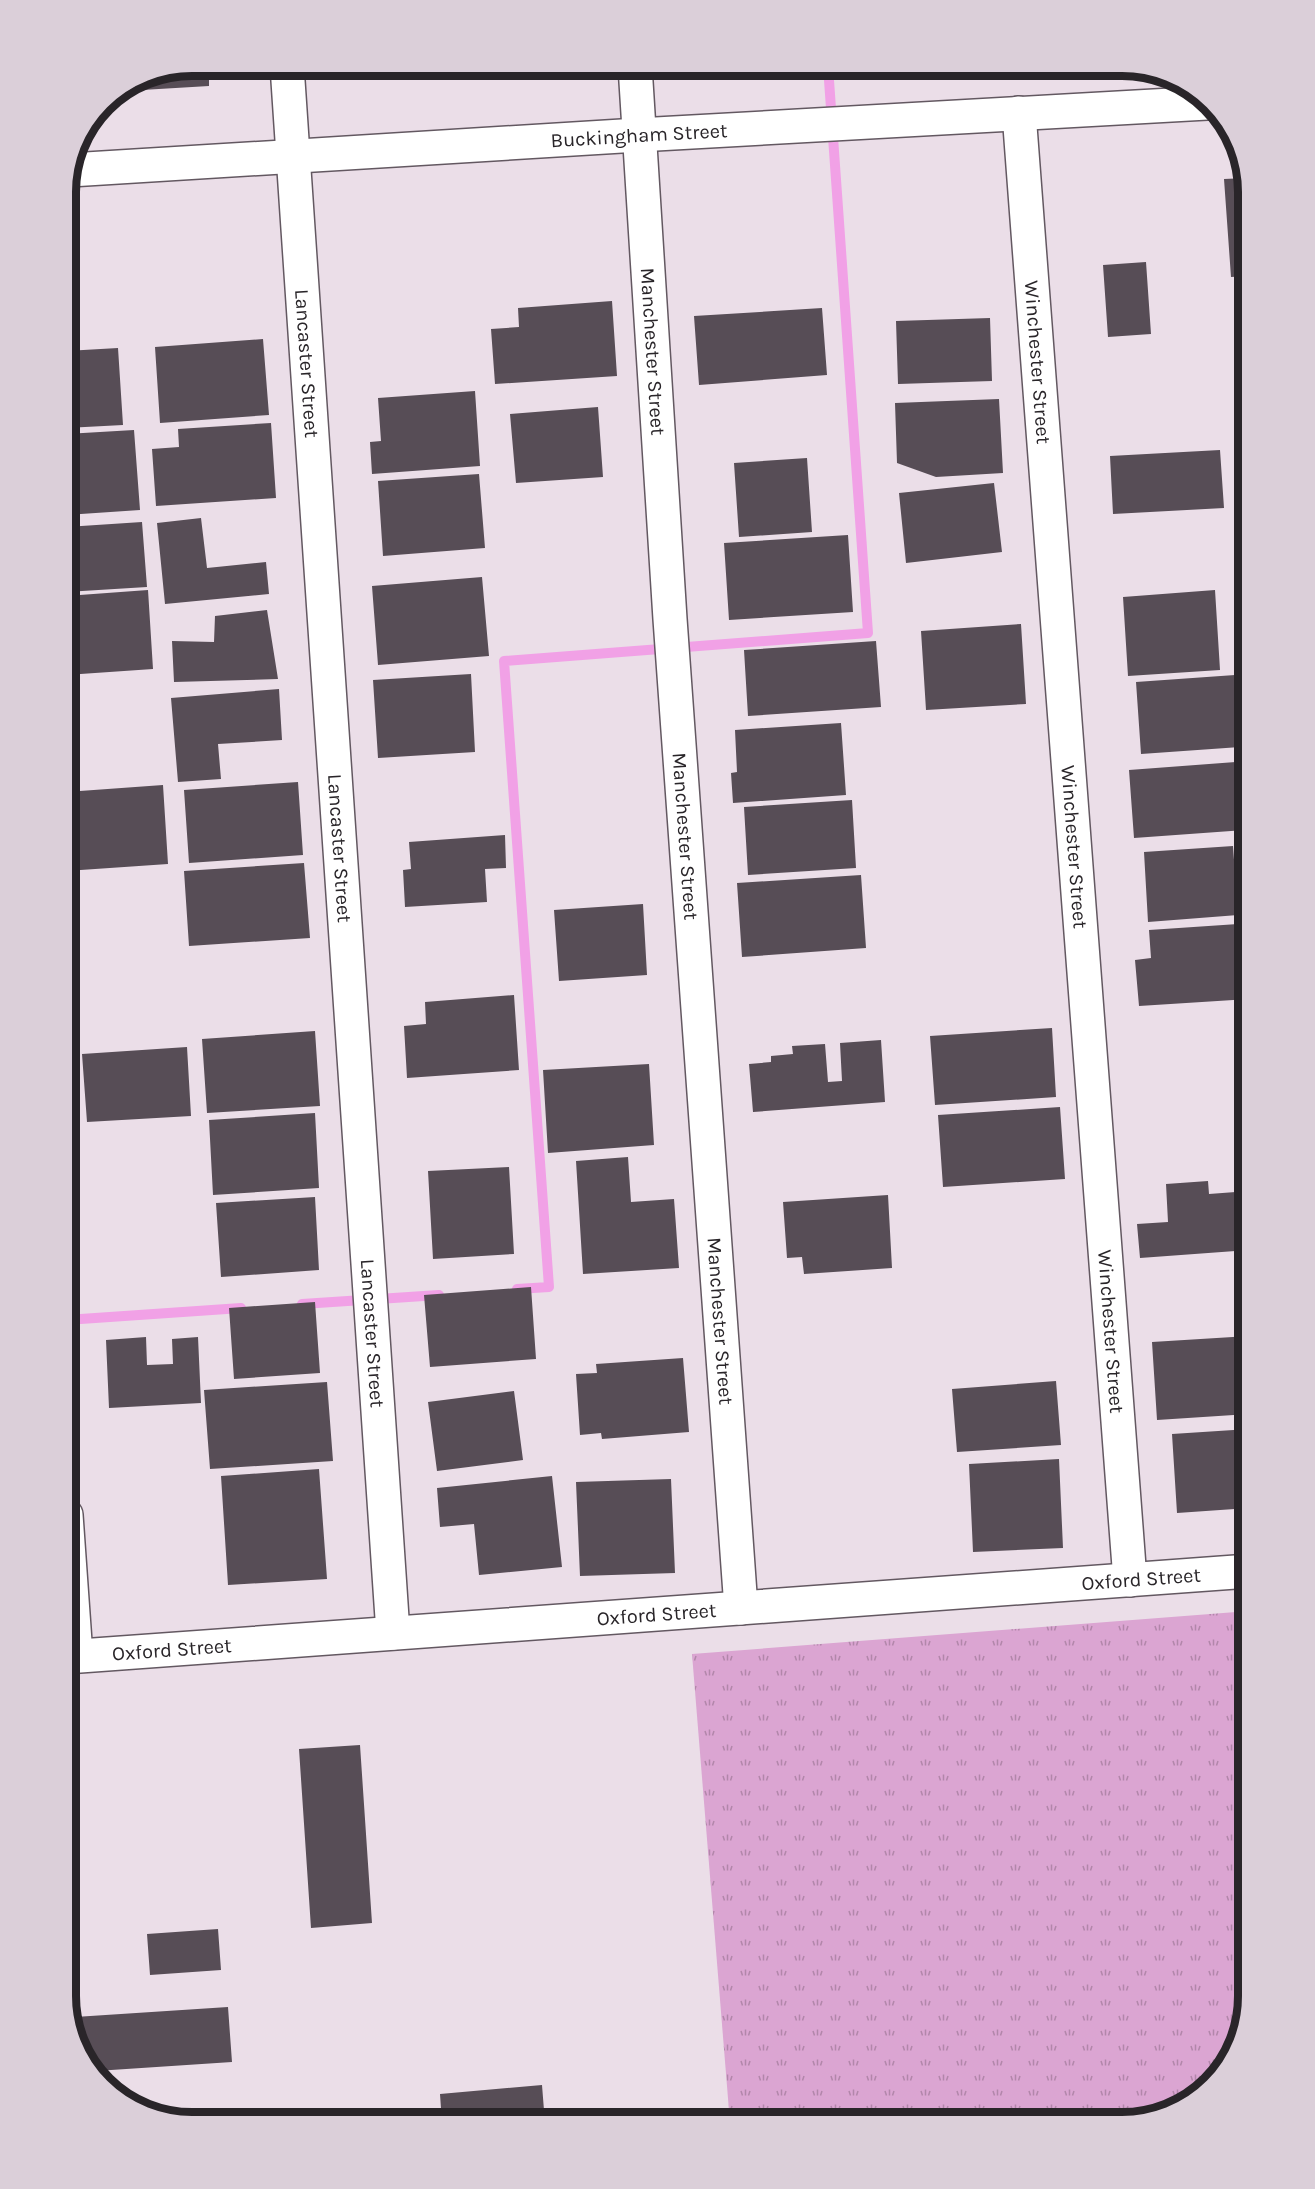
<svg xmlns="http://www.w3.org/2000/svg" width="1315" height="2189" font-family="Karla,sans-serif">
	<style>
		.grass { fill: url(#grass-tufts) }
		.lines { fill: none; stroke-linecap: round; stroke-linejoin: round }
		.stream { stroke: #f1a1e6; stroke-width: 10 }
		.building { fill: #574d56 }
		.minor-casing { stroke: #635861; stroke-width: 36 }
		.minor { stroke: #fff; stroke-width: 33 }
		.labels { text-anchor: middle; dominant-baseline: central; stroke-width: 6; stroke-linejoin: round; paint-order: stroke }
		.street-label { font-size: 20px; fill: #292529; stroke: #ebdee8 }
		.rim { fill: none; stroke: #292529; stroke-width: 8 }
	</style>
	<defs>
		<pattern id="grass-tufts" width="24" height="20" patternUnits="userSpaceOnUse" patternTransform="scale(1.5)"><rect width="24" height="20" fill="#dba5d2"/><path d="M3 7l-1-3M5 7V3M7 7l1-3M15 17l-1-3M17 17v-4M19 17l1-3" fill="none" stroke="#b286aa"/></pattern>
	</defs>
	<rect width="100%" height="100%" fill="#ebdee8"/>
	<path class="grass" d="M1249 1611V1997L1228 2066 1178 2110 1122 2123H730L692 1654Z"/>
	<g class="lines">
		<path class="stream" d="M517 1289 549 1287 504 661 868 633 828 66
			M302 1304 439 1295
			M66 1320 241 1308"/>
	</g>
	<path class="building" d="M193 66H255L256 77 209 80V86L142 90 141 78 145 76Z
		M1246 178 1249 193V276L1231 277 1224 179Z
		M1146 262 1151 334 1108 337 1103 265Z
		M612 301 617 376 495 384 491 329 519 327 518 308Z
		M822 308 827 375 699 385 694 316Z
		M990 318 992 381 898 384 896 321Z
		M263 339 269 415 160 423 155 347Z
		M118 348 123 425 66 428V351Z
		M475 391 480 466 372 474 370 442 381 441 378 398Z
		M999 399 1003 473 936 477 897 463 895 403Z
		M598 407 603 477 516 483 510 414Z
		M271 423 276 498 156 506 152 449 179 447 178 429Z
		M134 430 140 510 66 515V434Z
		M1220 450 1224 508 1113 514 1110 456Z
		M807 458 812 532 739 537 734 463Z
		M479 474 485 548 383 556 378 481Z
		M994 483 1002 552 906 563 899 493Z
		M201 518 207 568 266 562 269 594 165 604 157 523Z
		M142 522 147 587 66 592V527Z
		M1249 526V567H1248L1243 527Z
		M848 535 853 612 729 620 724 543Z
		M482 577 489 656 378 665 372 586Z
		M148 590 153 669 66 675V596Z
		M1215 590 1220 670 1128 676 1123 597Z
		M267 610 278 679 174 682 172 641 214 642 215 616Z
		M1021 624 1026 704 926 710 921 631Z
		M876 641 881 707 748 716 744 650Z
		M471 674 475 752 378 758 373 680Z
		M1235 675 1240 747 1141 754 1136 682Z
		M279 689 282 740 218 744 221 779 178 782 171 698Z
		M841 723 846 795 733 803 731 773 737 772 735 730Z
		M1249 761V805H1243L1245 830 1134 838 1129 770Z
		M298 782 303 855 189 863 184 790Z
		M163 785 168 864 66 871V792Z
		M852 800 856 868 748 875 744 807Z
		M505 835 506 868 485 869 487 902 405 907 403 870 411 869 409 842Z
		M1233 846 1238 915 1148 922 1144 852Z
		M304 863 310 938 189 946 184 871Z
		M861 875 866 948 742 957 737 883Z
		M643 904 647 975 559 981 554 910Z
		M1238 924 1240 954 1249 953V999L1139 1006 1135 960 1151 958 1149 930Z
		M514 995 519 1070 407 1078 404 1026 426 1024 425 1002Z
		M1052 1028 1056 1097 935 1105 930 1036Z
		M315 1031 320 1106 207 1113 202 1039Z
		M881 1040 885 1102 753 1112 749 1064 771 1062V1056L793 1054 792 1046 825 1044 828 1082 842 1081 840 1043Z
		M187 1047 191 1116 87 1122 82 1054Z
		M649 1064 654 1145 548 1153 543 1070Z
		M1060 1107 1065 1179 943 1187 938 1115Z
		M315 1113 319 1188 213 1195 209 1120Z
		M628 1157 631 1202 674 1199 679 1268 583 1274 576 1161Z
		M509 1167 514 1254 433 1259 428 1171Z
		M1208 1181 1209 1194 1249 1191V1250L1140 1258 1137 1224 1168 1222 1166 1184Z
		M888 1195 892 1268 804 1274 802 1257 787 1258 783 1202Z
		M315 1197 319 1270 221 1277 216 1203Z
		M531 1287 536 1359 430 1367 424 1295Z
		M315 1302 320 1373 234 1379 229 1308Z
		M1249 1336V1414L1157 1420 1152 1342Z
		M146 1337 147 1365 173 1364 172 1339 198 1337 201 1403 109 1408 106 1340Z
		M683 1358 689 1432 602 1439 601 1433 580 1435 576 1374 597 1373 596 1364Z
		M1056 1381 1061 1445 957 1452 952 1389Z
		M327 1382 333 1461 210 1469 204 1390Z
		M514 1391 523 1460 437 1471 428 1402Z
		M1249 1429V1508L1177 1513 1172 1434Z
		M1059 1459 1063 1548 973 1552 969 1464Z
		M319 1469 327 1579 228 1585 221 1476Z
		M552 1476 562 1567 479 1575 474 1524 440 1527 437 1488Z
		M671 1479 675 1573 580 1576 576 1482Z
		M360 1745 372 1923 311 1928 299 1749Z
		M218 1929 221 1970 150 1975 147 1934Z
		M228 2007 232 2062 96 2071 79 2052 75 2017Z
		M542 2085 545 2123H442L440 2094Z"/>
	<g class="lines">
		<g class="minor-casing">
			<g id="minor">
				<path id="s1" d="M287 66 393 1633"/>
				<path id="s2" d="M635 66 670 619 741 1608"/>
				<path id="s3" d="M1019 113 1130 1580"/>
				<path id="s4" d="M70 170 638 135 1207 103"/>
				<path d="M66 1515 76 1656"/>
				<path id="s5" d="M66 1657 1249 1571"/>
			</g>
		</g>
		<use href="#minor" class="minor"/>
	</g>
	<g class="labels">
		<g class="street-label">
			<text stroke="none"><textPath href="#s4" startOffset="570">Buckingham Street</textPath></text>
			<text stroke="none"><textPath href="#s2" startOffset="286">Manchester Street</textPath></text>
			<text stroke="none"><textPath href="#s3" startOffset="250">Winchester Street</textPath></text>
			<text stroke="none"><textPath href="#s1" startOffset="298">Lancaster Street</textPath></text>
			<text stroke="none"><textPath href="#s2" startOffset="772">Manchester Street</textPath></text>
			<text stroke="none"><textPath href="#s3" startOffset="736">Winchester Street</textPath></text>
			<text stroke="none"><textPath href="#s1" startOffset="784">Lancaster Street</textPath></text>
			<text stroke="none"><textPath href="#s2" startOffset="1258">Manchester Street</textPath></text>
			<text stroke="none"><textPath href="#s3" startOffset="1222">Winchester Street</textPath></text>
			<text stroke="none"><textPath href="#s1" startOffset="1270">Lancaster Street</textPath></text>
			<text stroke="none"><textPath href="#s5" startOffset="1078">Oxford Street</textPath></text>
			<text stroke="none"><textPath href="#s5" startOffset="592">Oxford Street</textPath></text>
			<text stroke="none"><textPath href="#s5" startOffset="106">Oxford Street</textPath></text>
		</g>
	</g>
	<path d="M0 0H1315V2189H0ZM192 76H1122A116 116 0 0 1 1238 192V1996A116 116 0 0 1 1122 2112H192A116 116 0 0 1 76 1996V192A116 116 0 0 1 192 76Z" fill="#dbcfd9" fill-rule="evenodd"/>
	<path class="rim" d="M192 76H1122A116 116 0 0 1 1238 192V1996A116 116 0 0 1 1122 2112H192A116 116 0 0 1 76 1996V192A116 116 0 0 1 192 76Z"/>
</svg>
